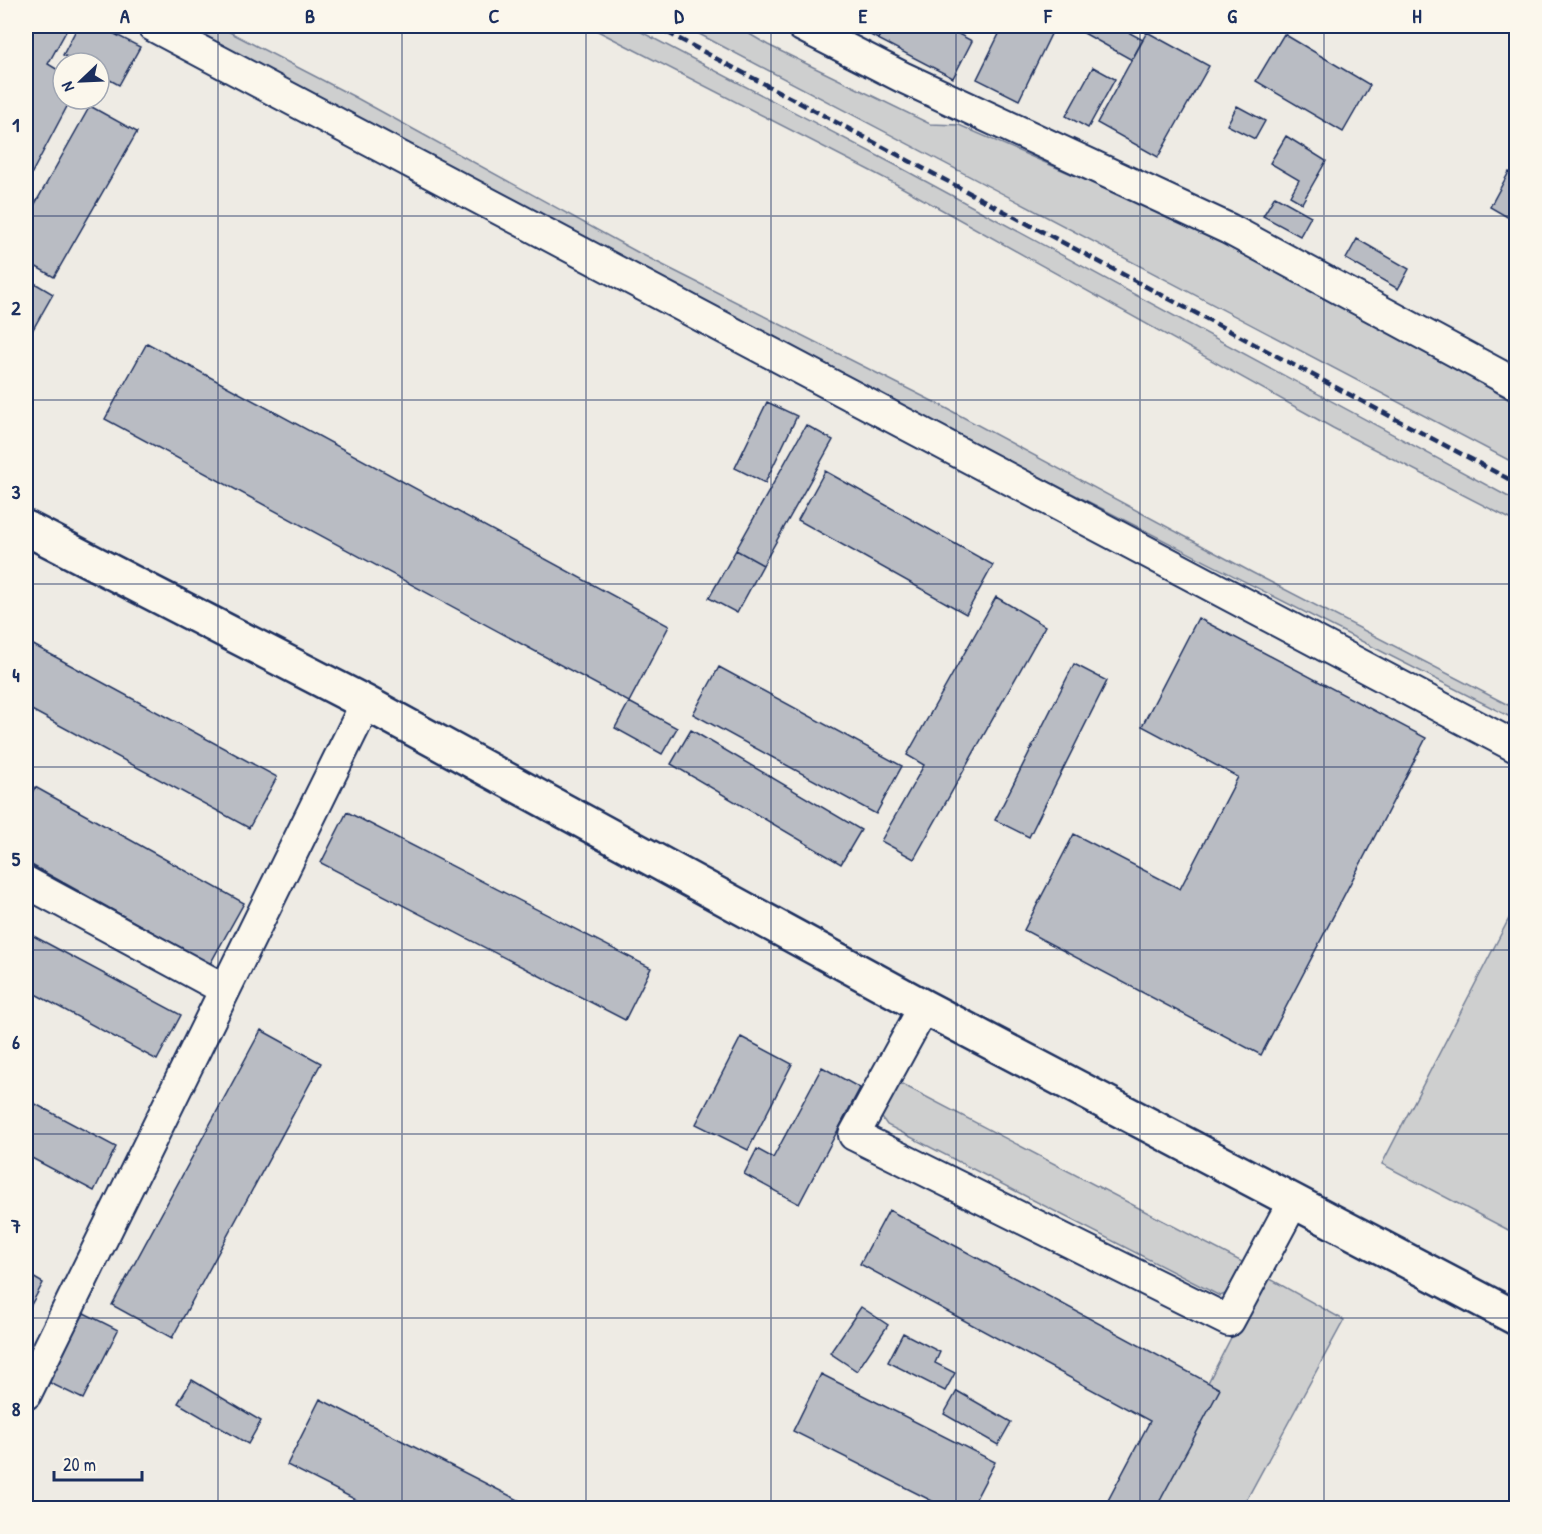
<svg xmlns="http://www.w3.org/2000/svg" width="1542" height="1534" font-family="'Patrick Hand',sans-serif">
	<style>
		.green { fill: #cecfcf; stroke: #747f96; stroke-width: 1.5 }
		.building { fill: #b9bcc3; stroke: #1b2f5e; stroke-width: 1.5 }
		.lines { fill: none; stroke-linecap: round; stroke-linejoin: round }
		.street-casing { stroke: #1b2f5e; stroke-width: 34 }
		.primary-casing { stroke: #1b2f5e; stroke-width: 38 }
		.street { stroke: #fbf7ec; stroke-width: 30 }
		.primary { stroke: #fbf7ec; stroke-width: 33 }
		.rail { stroke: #1b2f5e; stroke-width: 4.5; stroke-dasharray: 9 4.5; stroke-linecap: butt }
		.grid { fill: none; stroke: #1b2f5e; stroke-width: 1.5; stroke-opacity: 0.55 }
		.neatline { fill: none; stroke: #1b2f5e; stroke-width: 2 }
		.grid-label { font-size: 20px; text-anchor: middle; font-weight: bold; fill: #1b2f5e }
	</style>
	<rect width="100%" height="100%" fill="#eeebe4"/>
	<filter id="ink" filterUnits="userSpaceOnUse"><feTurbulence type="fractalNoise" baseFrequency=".0167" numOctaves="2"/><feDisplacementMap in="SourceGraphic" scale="12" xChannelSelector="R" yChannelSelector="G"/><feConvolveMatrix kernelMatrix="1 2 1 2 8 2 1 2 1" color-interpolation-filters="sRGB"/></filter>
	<g filter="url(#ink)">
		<path class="green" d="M180 26H218L353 96 639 253 946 408 1253 573 1516 709V720L809 359Z
			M588 26H630L901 168 1516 501V522L1333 428 894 183Z
			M684 26H736L768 45 930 124 959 125 1179 221 1421 347 1516 404V464Z
			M1516 905V1234L1382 1164Z
			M894 1080 1246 1264 1231 1292 1220 1296 887 1125 880 1115Z
			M1263 1275 1344 1320 1242 1508H1144Z"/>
		<path class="building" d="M26 26H69L48 64 63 73V99H71L26 184Z
			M78 26H99L140 47 119 85 99 74V63H78L63 55Z
			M853 26H885L878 39Z
			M885 26H943L972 41 953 78 878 39Z
			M1003 26H1055L1019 100 977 79Z
			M1074 26H1117L1143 40 1132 60 1073 27Z
			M1147 32 1209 66 1158 157 1097 123Z
			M1284 34 1370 85 1343 132 1256 81Z
			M1093 67 1115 79 1088 128 1066 116Z
			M90 106 137 132 54 277 26 261V220Z
			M1237 106 1265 121 1255 139 1227 125Z
			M1286 136 1326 161 1302 203 1290 196 1299 180 1270 163Z
			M1509 172 1516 176V222L1490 207Z
			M1275 196 1311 216 1300 236 1263 216Z
			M1357 239 1409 269 1398 289 1346 259Z
			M26 278 53 294 28 338 26 337Z
			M147 343 669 626 629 702 105 419Z
			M767 402 797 416 765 483 735 468Z
			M806 425 833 440 763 565 736 550Z
			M825 471 993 565 966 614 798 520Z
			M736 550 763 565 737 613 709 598Z
			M996 597 1045 626 914 859 881 841 924 765 907 755Z
			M1198 618 1426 738 1261 1055 1024 930 1074 834 1180 889 1238 777 1142 726Z
			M26 641 277 777 249 828 26 707Z
			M1074 664 1107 681 1029 837 995 820Z
			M719 667 902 766 876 814 693 714Z
			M629 702 677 728 662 754 615 728Z
			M691 730 861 830 841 864 671 764Z
			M35 787 244 903 210 964 26 862V805Z
			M347 812 651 968 625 1020 321 863Z
			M26 932 181 1015 157 1060 26 989Z
			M261 1030 321 1063 172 1338 112 1305Z
			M741 1037 792 1064 748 1150 696 1124Z
			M822 1067 860 1088 799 1204 744 1174 757 1149 773 1158Z
			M26 1099 116 1147 94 1191 26 1155Z
			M889 1210 1220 1389 1156 1508H1104L1150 1421 860 1264Z
			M26 1273 43 1283 26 1314Z
			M861 1307 888 1325 857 1371 830 1353Z
			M84 1313 118 1330 83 1399 48 1382Z
			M903 1333 940 1352 935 1363 955 1373 945 1391 888 1362Z
			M821 1374 995 1462 971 1508H946L793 1431Z
			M192 1380 261 1421 248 1444 178 1403Z
			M957 1391 1011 1422 998 1445 944 1414Z
			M320 1399 534 1508H372L287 1465Z"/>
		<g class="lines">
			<g class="street-casing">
				<path id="street" d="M153 26 1516 747
					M802 26 902 77 1229 229 1516 384
					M26 882 224 989
					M924 1007 854 1135 1229 1321 1293 1202
					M26 1394 366 703"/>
			</g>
			<g class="primary-casing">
				<path id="primary" d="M26 528 366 703 924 1007 1516 1318"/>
			</g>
			<use href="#street" class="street"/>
			<use href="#primary" class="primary"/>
			<path class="rail" d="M655 26 1516 483"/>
		</g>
	</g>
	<path class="grid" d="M218 26V1508M402 26V1508M586 26V1508M771 26V1508M956 26V1508M1140 26V1508M1324 26V1508M26 216H1516M26 400H1516M26 584H1516M26 767H1516M26 950H1516M26 1134H1516M26 1318H1516"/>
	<rect width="1542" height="1534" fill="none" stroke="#fbf7ec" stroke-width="66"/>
	<g transform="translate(81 81) rotate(247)"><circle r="28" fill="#fbf7ec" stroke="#a1a7b3" stroke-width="1.5"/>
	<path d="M0-4.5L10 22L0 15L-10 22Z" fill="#1b2f5e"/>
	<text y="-9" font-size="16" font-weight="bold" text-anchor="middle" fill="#1b2f5e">N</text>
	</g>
	<path d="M54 1471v9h88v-9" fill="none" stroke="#1b2f5e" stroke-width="3"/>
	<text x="63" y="1471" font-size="18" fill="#1b2f5e" stroke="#fbf7ec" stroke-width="4.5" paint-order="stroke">20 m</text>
	<rect x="33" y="33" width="1476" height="1468" class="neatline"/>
	<g class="grid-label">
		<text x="125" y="23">A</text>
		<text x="310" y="23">B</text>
		<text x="494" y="23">C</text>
		<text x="679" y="23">D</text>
		<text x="863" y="23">E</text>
		<text x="1048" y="23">F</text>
		<text x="1232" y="23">G</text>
		<text x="1417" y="23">H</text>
		<text x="16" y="132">1</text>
		<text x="16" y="315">2</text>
		<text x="16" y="499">3</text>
		<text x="16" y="682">4</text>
		<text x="16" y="866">5</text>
		<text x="16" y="1049">6</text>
		<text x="16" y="1233">7</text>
		<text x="16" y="1416">8</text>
	</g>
</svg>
